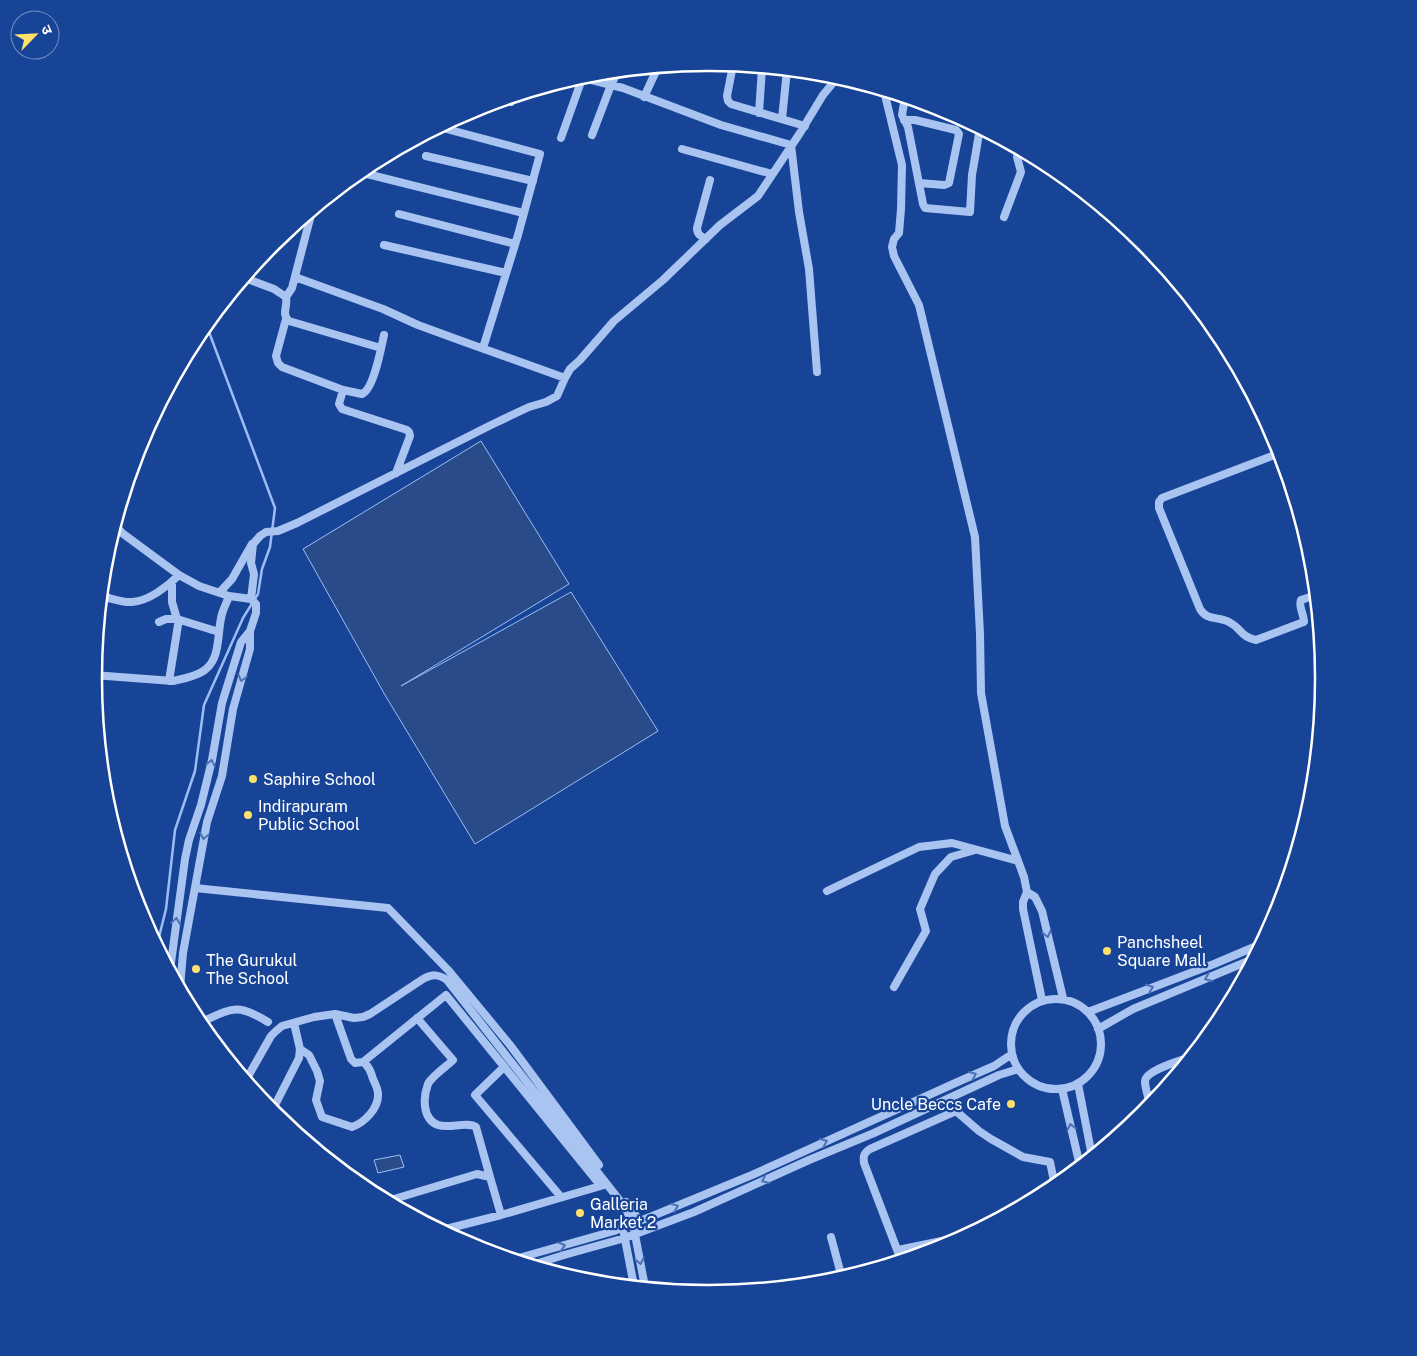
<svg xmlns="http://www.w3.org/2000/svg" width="1417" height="1356" font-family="'Public Sans','Noto Sans Devanagari',sans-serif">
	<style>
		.water { fill: #2a4b89; stroke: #9cbdf4 }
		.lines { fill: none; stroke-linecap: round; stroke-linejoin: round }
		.stream { stroke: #9cbdf4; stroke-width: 2.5 }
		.minor { stroke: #aac4f1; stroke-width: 8 }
		.oneway { stroke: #4a71b6 }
		.poi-dot { fill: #ffe06a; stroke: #174497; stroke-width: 2 }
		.labels { text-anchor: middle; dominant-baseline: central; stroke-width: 4.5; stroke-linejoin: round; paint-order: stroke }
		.poi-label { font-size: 16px; fill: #fff; stroke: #174497; text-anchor: start }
		.rim { fill: none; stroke: #fff; stroke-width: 2.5 }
	</style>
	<rect width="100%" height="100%" fill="#174497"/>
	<path class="water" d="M481 441 569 584 401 686 571 592 658 731 475 844 385 695 303 549Z
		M400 1155 404 1167 378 1173 374 1160Z"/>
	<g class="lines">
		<path class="stream" d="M157 945 166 909 175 830 195 771 204 705 243 618 258 594 262 569 270 547 275 508 206 324"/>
		<path class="minor" d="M733 65 727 96 728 101 731 104 805 126
			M580 77 623 88 721 125 791 145 799 212 809 269 817 372
			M884 91 902 165 901 209 899 233 894 239 892 247 894 256 919 305 975 537 980 634 981 693 1005 826 1024 877 1027 892 1023 902V909L1042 1000
			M644 97 658 67
			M905 97 902 115 908 127 923 204 925 208 970 212 972 175 980 128
			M511 102 513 97
			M759 113 762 68
			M782 119 787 70
			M904 120H915L956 130 959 134 949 183 944 185 919 183
			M439 127 540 154 518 235 483 348
			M592 135 611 85 618 71
			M561 138 583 76
			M682 149 772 174
			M426 156 533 181
			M359 172 523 213
			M1102 212 1103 209
			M399 214 515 244
			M1004 217 1021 172 1017 157 1019 149
			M706 239C700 236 697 234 697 228L710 180
			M384 245 506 273
			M295 277 383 309 418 325 459 340 565 378
			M245 278 274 289 286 297C288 306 281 314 289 321L381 348
			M286 297 292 288 312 211
			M286 319 276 356 278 363 282 367 343 390 362 394C374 389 381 348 384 335
			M1207 320 1212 332 1222 340
			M343 390 339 404 342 409 407 430 409 432 410 436 396 473
			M1280 453 1162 498 1159 502V508L1200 609C1207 621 1218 616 1229 622 1241 628 1241 637 1256 640L1301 623 1304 622C1304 614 1298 607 1301 600L1316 595
			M115 525 122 533 179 575 199 586 229 596 251 599 256 604V613L250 631 241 642 222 703 212 760 201 805 189 840 185 859 170 970
			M1312 558V565L1313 568
			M220 592 232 579 252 544
			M101 596C111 598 122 603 132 602 149 601 168 586 179 575
			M251 599 254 574 251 563 253 544 260 536 266 532 278 531 297 523 491 425 529 407 546 402 557 396 565 378 570 369 580 360 614 321 663 280 720 225 758 196 800 133 823 95 838 77
			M177 619 219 632
			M159 622 166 619H177L172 602V582
			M93 675 173 681C183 679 198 676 206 669 221 657 217 631 222 614 224 607 227 602 229 596
			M169 681 178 625
			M195 888 388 908 449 971 510 1045 599 1165
			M827 891 919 847 952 843 1018 861
			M1027 892 1035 897 1042 911 1063 998
			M894 987 926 931 920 909 935 874 951 857 975 850
			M180 988 183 953 207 822 222 776 233 709 250 649V631
			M1011 1044a45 45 0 1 1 90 0a45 45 0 1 1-90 0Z
			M1088 1012 1214 964 1261 944
			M417 1018 453 1060C447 1066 431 1077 428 1084 423 1097 422 1119 438 1125 449 1129 467 1121 476 1127L490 1177
			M199 1023C231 1009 236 1002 268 1022
			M1098 1029 1133 1009 1253 959
			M300 1049 309 1055 317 1071 320 1081 316 1100 322 1117 352 1127C364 1123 379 1108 378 1094 378 1089 375 1083 373 1079 371 1072 369 1066 363 1062L355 1063 351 1059 335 1014
			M363 1062 446 995 600 1185
			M504 1067 475 1095 561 1197
			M246 1080 271 1036 276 1031 282 1026 314 1017 335 1014 354 1018 363 1017 370 1014 423 979C433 974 438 974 447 980L624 1206 633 1224 645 1287
			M1078 1084 1092 1156
			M1062 1089 1080 1166
			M1150 1105C1149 1098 1145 1089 1145 1081 1146 1070 1180 1061 1190 1057
			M272 1111 299 1058 300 1049 294 1023
			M390 1202 394 1199 477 1174 490 1177 501 1215
			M626 1202 640 1221
			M442 1230 501 1215 604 1185
			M624 1234 634 1286
			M831 1237 842 1278
			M898 1250 961 1237
			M515 1259 614 1231 655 1215 752 1175 962 1080 994 1066 1012 1054
			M901 1260 864 1163C863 1155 864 1153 870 1149L956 1111 979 1131 991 1139 1023 1157 1050 1162 1055 1186
			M532 1265 564 1255 625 1238 694 1212 809 1160 874 1133 999 1075 1018 1069"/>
	</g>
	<defs><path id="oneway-chevron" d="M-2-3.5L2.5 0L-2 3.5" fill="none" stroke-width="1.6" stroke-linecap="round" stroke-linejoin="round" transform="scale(1.25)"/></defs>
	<g class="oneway">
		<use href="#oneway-chevron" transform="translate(242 678) rotate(106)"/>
		<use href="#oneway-chevron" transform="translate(211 763) rotate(-77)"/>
		<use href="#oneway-chevron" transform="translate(204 836) rotate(101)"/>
		<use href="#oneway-chevron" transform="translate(176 921) rotate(-82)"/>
		<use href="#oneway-chevron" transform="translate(1047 934) rotate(77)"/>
		<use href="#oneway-chevron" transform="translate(1208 978) rotate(157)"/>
		<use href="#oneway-chevron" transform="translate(1150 988) rotate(-21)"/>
		<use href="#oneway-chevron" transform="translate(973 1075) rotate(-25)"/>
		<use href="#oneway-chevron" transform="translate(1071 1127) rotate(-103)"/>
		<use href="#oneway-chevron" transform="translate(824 1142) rotate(-25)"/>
		<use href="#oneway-chevron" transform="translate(765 1180) rotate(155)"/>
		<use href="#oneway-chevron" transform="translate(675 1207) rotate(-22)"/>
		<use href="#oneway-chevron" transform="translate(562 1246) rotate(-17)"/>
		<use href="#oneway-chevron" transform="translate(640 1261) rotate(79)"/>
	</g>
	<g class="poi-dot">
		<circle cx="253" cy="779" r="5"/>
		<circle cx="248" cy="815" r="5"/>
		<circle cx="1107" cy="951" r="5"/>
		<circle cx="196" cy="969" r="5"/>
		<circle cx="1011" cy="1104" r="5"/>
		<circle cx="580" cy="1213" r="5"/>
	</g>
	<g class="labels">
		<g class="poi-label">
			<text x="263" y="779">Saphire School</text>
			<text x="258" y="806">Indirapuram<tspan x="258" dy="18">Public School</tspan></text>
			<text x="1117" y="942">Panchsheel<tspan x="1117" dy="18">Square Mall</tspan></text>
			<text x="206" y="960">The Gurukul<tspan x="206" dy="18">The School</tspan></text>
			<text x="1001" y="1104" text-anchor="end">Uncle Beccs Cafe</text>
			<text x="590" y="1204">Galleria<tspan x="590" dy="18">Market 2</tspan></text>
		</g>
	</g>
	<path d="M0 0H1417V1356H0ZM708 71H709A606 606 0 0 1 1315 677V679A606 606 0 0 1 709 1285H708A606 606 0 0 1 102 679V677A606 606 0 0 1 708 71Z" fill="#174497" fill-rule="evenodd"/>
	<path class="rim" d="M708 71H709A606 606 0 0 1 1315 677V679A606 606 0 0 1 709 1285H708A606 606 0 0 1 102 679V677A606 606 0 0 1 708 71Z"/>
	<g transform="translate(35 35) rotate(66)"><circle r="24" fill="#174497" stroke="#748fc1"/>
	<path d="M0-4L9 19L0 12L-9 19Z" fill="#ffe06a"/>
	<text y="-8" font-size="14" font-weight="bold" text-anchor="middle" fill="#ffffff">उ</text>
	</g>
</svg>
